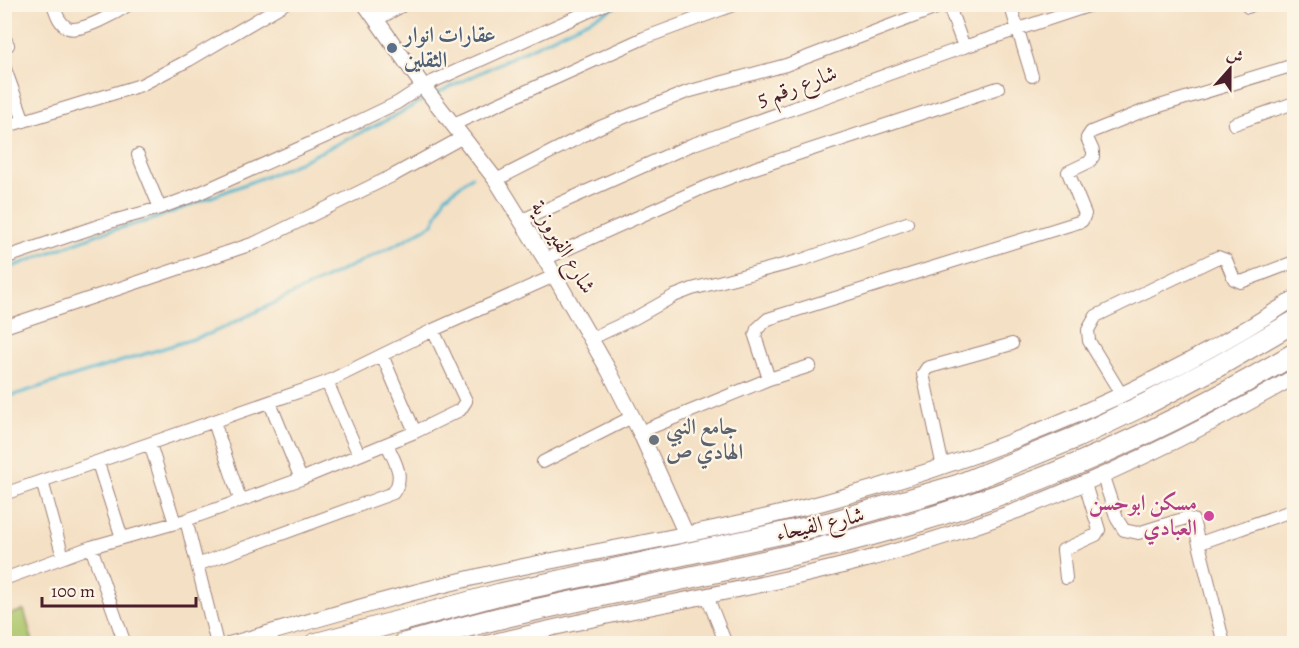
<svg xmlns="http://www.w3.org/2000/svg" width="1299" height="648" font-family="Alegreya,Amiri,serif">
	<style>
		.green { fill: #acc66c; stroke: #7b724c; stroke-width: 1.5 }
		.lines { fill: none; stroke-linecap: round; stroke-linejoin: round }
		.stream { stroke: #50b5cf; stroke-width: 3 }
		.minor-casing { stroke: #9f8078; stroke-width: 14 }
		.tertiary-casing { stroke: #9f8078; stroke-width: 17 }
		.trunk-casing { stroke: #9f8078; stroke-width: 23 }
		.minor { stroke: #fff; stroke-width: 12 }
		.tertiary { stroke: #fff; stroke-width: 15 }
		.trunk { stroke: #fff; stroke-width: 21 }
		.service-dot { fill: #5c6f8a; stroke: #fcf5e5; stroke-width: 2 }
		.worship-dot { fill: #6b7280; stroke: #fcf5e5; stroke-width: 2 }
		.hotel-dot { fill: #d1479c; stroke: #fcf5e5; stroke-width: 2 }
		.labels { text-anchor: middle; dominant-baseline: central; stroke-width: 4.5; stroke-linejoin: round; paint-order: stroke }
		.service-label { font-size: 22px; font-weight: bold; fill: #4e5e75; stroke: #fcf5e5; text-anchor: start }
		.street-label { font-size: 22px; fill: #4a1f2b; stroke: #fcf5e5 }
		.worship-label { font-size: 22px; font-weight: bold; fill: #5b616d; stroke: #fcf5e5; text-anchor: start }
		.hotel-label { font-size: 22px; font-weight: bold; fill: #b23c85; stroke: #fcf5e5; text-anchor: end }
	</style>
	<rect width="100%" height="100%" fill="#fcf5e5"/>
	<filter id="ink" filterUnits="userSpaceOnUse"><feTurbulence type="fractalNoise" baseFrequency=".0167" numOctaves="2"/><feDisplacementMap in="SourceGraphic" scale="12" xChannelSelector="R" yChannelSelector="G"/><feConvolveMatrix kernelMatrix="1 2 1 2 8 2 1 2 1" color-interpolation-filters="sRGB"/></filter>
	<filter id="wash" filterUnits="userSpaceOnUse"><feTurbulence type="fractalNoise" baseFrequency=".008" numOctaves="4" result="noise"/><feDisplacementMap in="SourceGraphic" scale="24" xChannelSelector="R" yChannelSelector="G"/><feGaussianBlur stdDeviation="1.35" result="paint"/><feColorMatrix in="noise" values="0 0 0 0 0 0 0 0 0 0 0 0 0 0 0 0 0 1.4 0 .05"/><feComposite in="paint" operator="in"/></filter>
	<g filter="url(#wash)">
		<rect width="100%" height="100%" fill="#f4e0c4"/>
		<path class="green" d="M24 610 33 643H5V616Z"/>
		<g class="lines">
			<path class="stream" d="M436 94 622 4
				M4 270 101 233 151 220 285 169 391 118 427 98
				M4 398 212 333 399 243 433 224 445 197 472 176"/>
		</g>
	</g>
	<g filter="url(#ink)">
		<g class="lines">
			<g class="minor-casing">
				<path id="minor" d="M53 4C56 13 59 23 68 28 81 33 118 12 130 4
					M948 4 964 47
					M1010 4 1032 76
					M1248 7 1254 4
					M376 20 405 4
					M4 37 8 45
					M4 66 24 121
					M454 124 644 38 736 4
					M1234 124 1294 103
					M4 127 141 85 189 60 284 4
					M138 155 160 208
					M496 180 600 127 687 92 786 65 947 4
					M520 221 691 145 964 47 1094 4
					M4 258 113 221 160 208 195 195 349 126 397 103 423 86 605 4
					M545 259 698 190 755 168 998 88
					M4 327 255 243 394 175 463 137
					M590 339 635 318 674 296 692 289 802 260 907 223
					M382 355 415 432
					M769 379 755 336 757 329 768 319 1082 221 1085 214 1068 172 1089 162 1093 157V151L1087 138 1091 132 1143 111 1294 65
					M327 382 359 455
					M1121 394 1089 341 1088 330 1096 316 1218 257 1226 260 1234 279 1241 282 1294 262
					M270 403 301 479
					M214 422 240 499
					M640 432 769 379 810 366
					M150 444 175 523
					M543 462 632 417
					M98 463 122 538
					M943 467 923 374 927 368 930 367 1012 344
					M1102 474 1117 519 1124 530 1138 533 1186 518 1193 520 1224 644
					M42 481 63 557
					M4 494 327 382 433 330 554 276
					M186 520 217 644
					M1200 543 1294 510
					M91 547 125 644
					M197 565 393 493C406 476 394 461 387 444
					M1066 578 1063 550 1096 535 1099 530 1085 484
					M4 579 91 547 186 520 301 479 415 432 460 410 466 401 433 330
					M707 596 726 644"/>
			</g>
			<g class="tertiary-casing">
				<path id="tertiary" d="M365 4 423 86 496 180 545 259 609 371 640 432 686 534
					M231 644C318 619 405 593 493 573 603 549 715 532 825 502 989 458 1151 392 1294 299
					M485 644C615 610 749 592 879 556 1025 516 1164 452 1294 377"/>
			</g>
			<g class="trunk-casing">
				<path id="trunk" d="M315 644 500 594 829 523 959 485 1077 437 1148 403 1218 366 1294 322
					M404 644C437 635 470 625 504 617 629 588 755 567 878 533 1025 493 1164 431 1294 354"/>
			</g>
			<use href="#minor" class="minor"/>
			<use href="#tertiary" class="tertiary"/>
			<use href="#trunk" class="trunk"/>
		</g>
	</g>
	<circle class="service-dot" cx="392" cy="48" r="6"/>
	<circle class="worship-dot" cx="654" cy="440" r="6"/>
	<circle class="hotel-dot" cx="1209" cy="516" r="6"/>
	<g class="labels">
		<g class="service-label">
			<text x="404" y="35">عقارات انوار<tspan x="404" dy="25">الثقلين</tspan></text>
		</g>
		<g class="street-label">
			<text transform="translate(797 86) rotate(-20)">شارع رقم 5</text>
			<text transform="translate(563 247) rotate(59)">شارع الفيروزية</text>
			<text transform="translate(820 524) rotate(-13)">شارع الفيحاء</text>
		</g>
		<g class="worship-label">
			<text x="666" y="427">جامع النبي<tspan x="666" dy="25">الهادي ص</tspan></text>
		</g>
		<g class="hotel-label">
			<text x="1197" y="503">مسكن ابوحسن<tspan x="1197" dy="25">العبادي</tspan></text>
		</g>
	</g>
	<rect width="1299" height="648" fill="none" stroke="#fcf5e5" stroke-width="24"/>
	<g transform="translate(1230 69) rotate(21)" stroke="#fcf5e5" stroke-width="4.5" paint-order="stroke">
	<path d="M0-4.5L10 22L0 15L-10 22Z" fill="#4a1f2b"/>
	<text y="-9" font-size="16" font-weight="bold" text-anchor="middle" fill="#4a1f2b">ش</text>
	</g>
	<path d="M42 597v9h154v-9" fill="none" stroke="#4a1f2b" stroke-width="3"/>
	<text x="51" y="597" font-size="18" fill="#4a1f2b" stroke="#fcf5e5" stroke-width="4.5" paint-order="stroke">100 m</text>
</svg>
